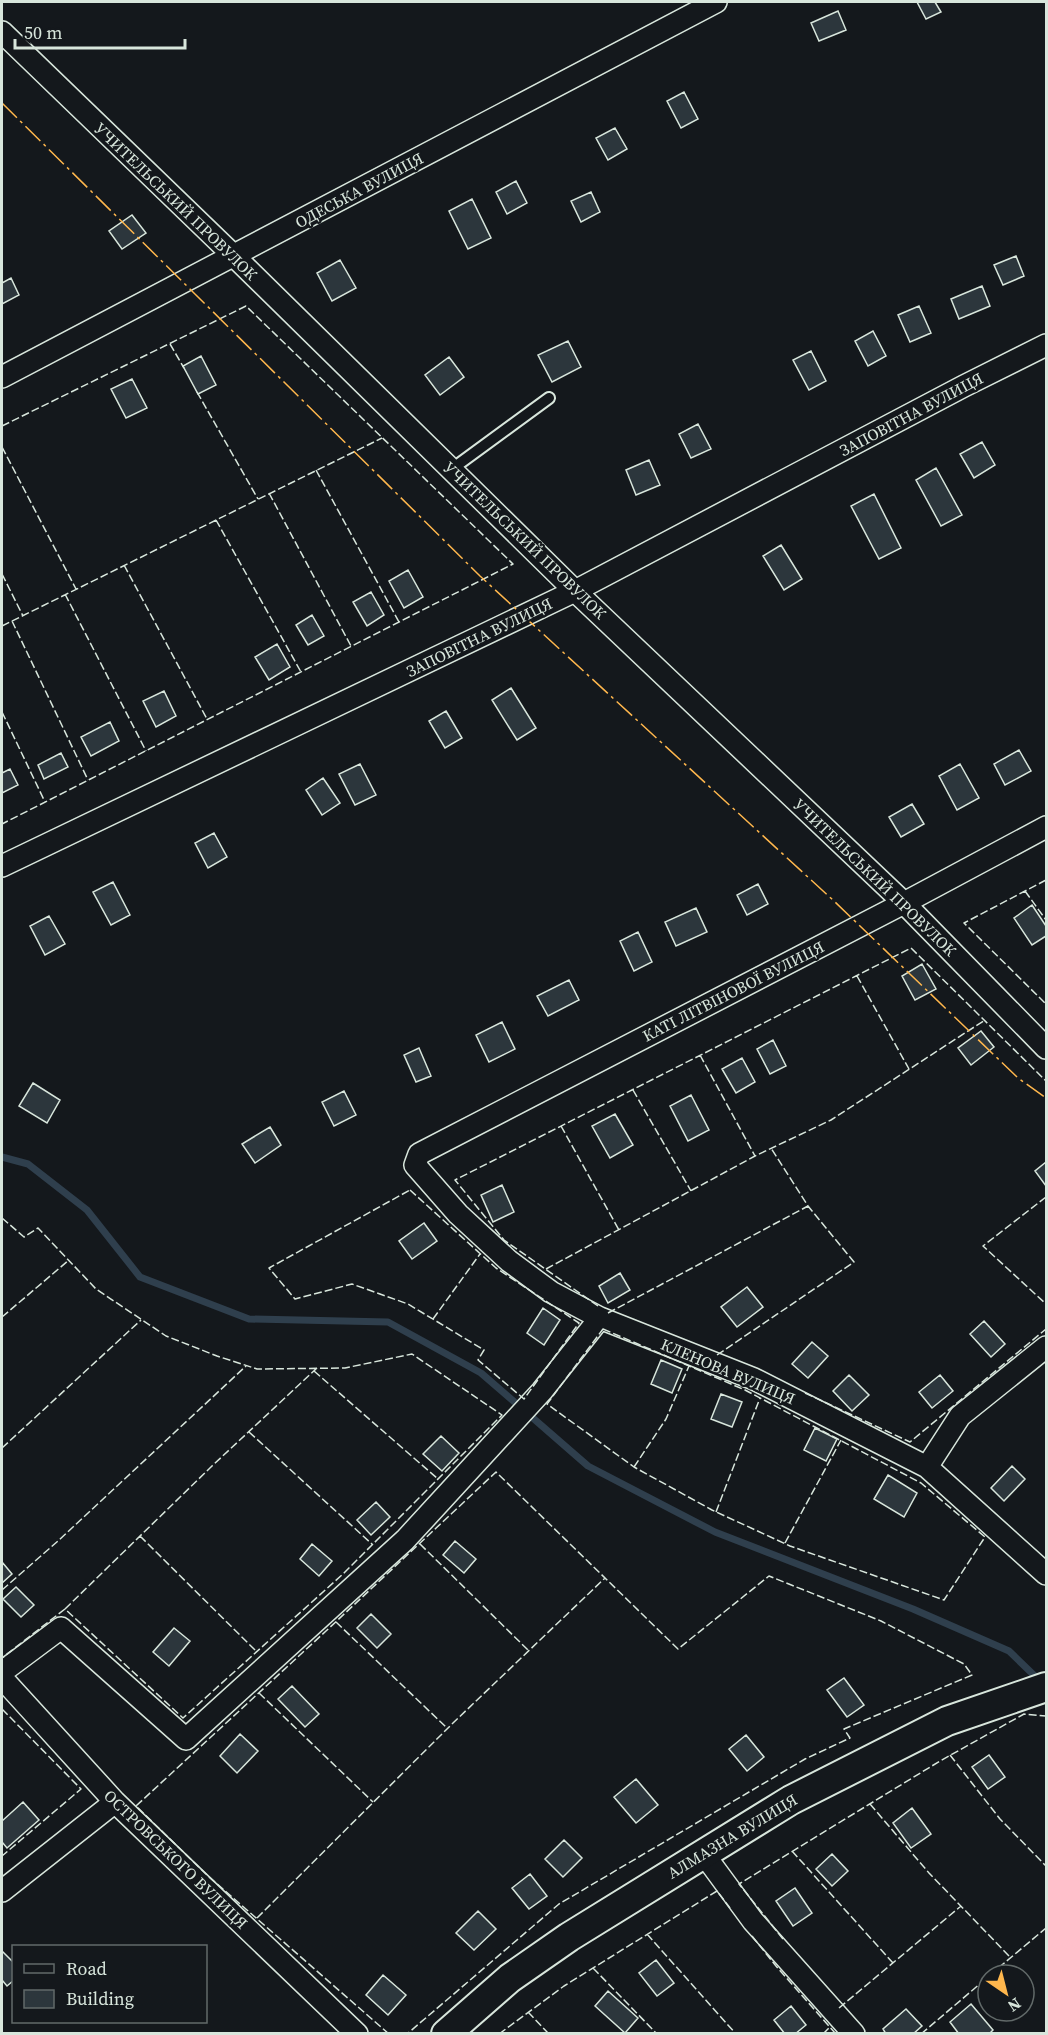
<svg xmlns="http://www.w3.org/2000/svg" width="1048" height="2035" font-family="'Source Serif 4',serif">
	<style>
		.lines { fill: none; stroke-linecap: round; stroke-linejoin: round }
		.stream { stroke: #2f3f4d; stroke-width: 7 }
		.building { fill: #2c363c; stroke: #d8e6dc; stroke-width: 1.5 }
		.service-casing { stroke: #d8e6dc; stroke-width: 14 }
		.minor-casing { stroke: #d8e6dc; stroke-width: 24 }
		.secondary-casing { stroke: #d8e6dc; stroke-width: 32 }
		.service { stroke: #14181c; stroke-width: 10 }
		.minor { stroke: #14181c; stroke-width: 21 }
		.secondary { stroke: #14181c; stroke-width: 28 }
		.fence { stroke: #d8e6dc; stroke-width: 1.5; stroke-dasharray: 8 3; stroke-linecap: butt }
		.power { stroke: #ffb74d; stroke-width: 1.5; stroke-dasharray: 21 4.5 3 4.5; stroke-linecap: butt }
		.labels { text-anchor: middle; dominant-baseline: central; stroke-width: 4.5; stroke-linejoin: round; paint-order: stroke }
		.street-label { font-size: 16px; fill: #d8e6dc; stroke: #14181c }
	</style>
	<rect width="100%" height="100%" fill="#14181c"/>
	<g class="lines">
		<path class="stream" d="M2 1157 28 1164 87 1210 140 1277 249 1319 388 1322 481 1373 588 1466 715 1532 913 1609 1009 1651 1040 1681"/>
	</g>
	<path class="building" d="M917 2H935L941 12 926 19Z
		M838 11 846 30 819 41 811 23Z
		M684 92 698 119 681 128 667 101Z
		M615 128 627 149 608 160 596 138Z
		M516 181 527 203 507 214 496 192Z
		M591 192 600 212 581 222 571 201Z
		M472 199 491 238 468 249 449 211Z
		M132 215 146 233 122 249 109 231Z
		M1016 256 1024 276 1003 285 994 265Z
		M340 260 356 288 332 301 317 273Z
		M11 278 19 295 2 304V283Z
		M982 286 990 306 959 319 951 299Z
		M919 306 931 333 910 342 898 315Z
		M873 331 886 356 868 366 855 341Z
		M568 341 581 367 552 382 538 355Z
		M811 351 826 381 809 390 793 360Z
		M201 356 216 385 198 394 183 366Z
		M449 357 464 377 440 395 425 375Z
		M132 379 147 408 126 418 111 389Z
		M698 424 711 449 691 458 679 434Z
		M982 442 995 465 974 478 960 454Z
		M649 460 660 485 636 495 626 470Z
		M936 468 962 515 941 526 916 480Z
		M874 494 901 548 879 559 851 506Z
		M781 545 802 579 784 590 763 556Z
		M408 570 423 597 404 608 389 581Z
		M371 592 384 615 367 626 353 602Z
		M312 615 324 636 308 645 296 625Z
		M277 644 290 667 269 680 255 657Z
		M511 688 536 728 517 740 492 700Z
		M164 691 176 716 156 727 143 701Z
		M446 711 462 738 445 748 429 721Z
		M110 722 119 741 91 756 81 737Z
		M1019 750 1031 771 1005 785 994 764Z
		M61 753 68 767 44 779 38 765Z
		M360 764 376 795 355 805 339 774Z
		M960 764 979 798 957 810 939 776Z
		M10 769 18 785 2 793V773Z
		M323 778 340 803 322 815 306 790Z
		M912 804 924 824 901 837 889 817Z
		M214 833 227 857 208 868 195 843Z
		M113 882 130 915 111 925 93 892Z
		M758 884 768 904 747 915 737 895Z
		M1032 905 1046 926V936L1032 945 1014 918Z
		M696 908 707 932 676 946 665 922Z
		M49 916 65 944 45 955 30 926Z
		M638 932 652 962 634 971 620 941Z
		M922 964 936 989 915 1000 902 976Z
		M569 980 579 1000 548 1016 537 996Z
		M502 1022 515 1049 489 1062 476 1035Z
		M981 1031 994 1047 971 1065 958 1048Z
		M773 1040 786 1066 770 1074 757 1049Z
		M419 1048 431 1076 416 1082 404 1055Z
		M742 1058 755 1082 736 1093 722 1069Z
		M33 1083 60 1100 47 1123 19 1106Z
		M344 1091 356 1115 334 1126 322 1102Z
		M691 1095 709 1130 688 1141 670 1106Z
		M615 1114 633 1145 610 1158 592 1126Z
		M270 1127 281 1145 255 1163 242 1144Z
		M1046 1162V1186L1035 1171Z
		M502 1185 514 1212 493 1222 481 1195Z
		M424 1223 437 1241 412 1259 399 1241Z
		M620 1273 630 1290 608 1303 599 1286Z
		M747 1287 763 1307 737 1327 721 1307Z
		M543 1308 560 1320 544 1345 527 1333Z
		M984 1321 1005 1344 991 1357 970 1334Z
		M812 1342 828 1356 808 1378 792 1364Z
		M661 1360 682 1369 672 1393 651 1384Z
		M849 1375 869 1395 852 1411 833 1391Z
		M940 1375 953 1391 932 1408 919 1392Z
		M721 1394 742 1402 732 1427 711 1419Z
		M815 1428 837 1439 826 1461 804 1450Z
		M441 1436 459 1453 442 1471 423 1454Z
		M1012 1466 1025 1479 1004 1501 991 1488Z
		M888 1475 917 1493 904 1517 874 1499Z
		M376 1502 390 1517 371 1535 357 1520Z
		M455 1541 476 1559 464 1573 443 1555Z
		M312 1544 332 1561 319 1576 300 1559Z
		M2 1562 12 1574 2 1583Z
		M16 1587 34 1605 21 1617 3 1599Z
		M371 1614 391 1634 377 1648 357 1628Z
		M174 1628 190 1641 169 1666 153 1652Z
		M844 1678 864 1705 847 1717 827 1690Z
		M292 1686 319 1714 305 1727 278 1699Z
		M240 1734 258 1751 237 1773 220 1756Z
		M746 1735 764 1757 747 1771 729 1749Z
		M989 1755 1005 1777 988 1789 972 1767Z
		M636 1779 658 1805 636 1823 614 1797Z
		M23 1802 39 1820 7 1848 2 1842V1821Z
		M912 1808 931 1834 911 1848 893 1823Z
		M564 1840 582 1858 563 1877 545 1859Z
		M832 1854 848 1871 832 1886 816 1869Z
		M530 1874 547 1896 529 1909 512 1888Z
		M795 1888 812 1913 793 1926 776 1901Z
		M478 1911 496 1929 474 1950 456 1933Z
		M2 1951 14 1963V1980L7 1986 2 1980Z
		M656 1960 674 1983 657 1996 639 1973Z
		M383 1975 406 1995 388 2015 366 1995Z
		M608 1991 638 2018 625 2033 595 2006Z
		M971 2004 993 2030 989 2034H959L950 2022Z
		M791 2006 806 2025 795 2034H785L774 2020Z
		M906 2009 922 2026 913 2034H886L883 2029Z"/>
	<g class="lines">
		<g class="service-casing">
			<path id="service" d="M452 469 549 398"/>
		</g>
		<g class="minor-casing">
			<path id="minor" d="M2 32 234 256 575 591 904 903 1046 1048
				M2 377 716 2
				M1046 827 904 903 419 1154 415 1165 458 1214 509 1261 551 1292 600 1318 754 1379 927 1467 960 1416 1046 1347
				M2 866 575 591 964 386 1046 345
				M927 1467 1046 1574
				M2 1672 61 1628 186 1739 405 1540 542 1391 600 1318
				M2 1678 115 1802 357 2034
				M703 1853 753 1921 854 2034
				M2 1891 115 1802"/>
		</g>
		<g class="secondary-casing">
			<path id="secondary" d="M446 2034 510 1978 569 1937 791 1800 947 1721 1046 1687"/>
		</g>
		<use href="#service" class="service"/>
		<use href="#minor" class="minor"/>
		<use href="#secondary" class="secondary"/>
		<path class="fence" d="M170 344 184 368
			M197 392 258 499
			M2 426 246 306 513 564 2 824
			M2 447 76 589
			M316 470 399 622
			M269 493 351 646
			M216 520 301 672
			M124 565 207 719
			M2 574 23 616
			M65 594 146 751
			M12 621 88 780
			M2 626 382 438
			M2 712 45 802
			M1046 880 964 923 1046 1004
			M1025 891 1046 920
			M857 976 909 1069
			M700 1055 755 1156
			M633 1090 691 1191
			M561 1126 619 1230
			M410 1190 496 1268 579 1323 524 1399 478 1360 484 1350 408 1304 352 1284 295 1299 269 1268Z
			M1046 1197 983 1246 1046 1304
			M2 1218 24 1237 38 1228 96 1289 166 1336 217 1356 257 1369 345 1368 412 1354 502 1415 343 1574 183 1718 65 1609 2 1658
			M546 1269 755 1156 831 1120 985 1020
			M598 1306 504 1240 455 1180 911 948 1046 1081
			M608 1313 808 1206
			M2 1317 69 1260
			M433 1319 480 1254
			M603 1329 745 1390 921 1483 985 1537 944 1600 790 1546 712 1510 634 1467 547 1404Z
			M717 1355 854 1262 808 1206 771 1148
			M314 1371 438 1479
			M805 1393 910 1442 1046 1329
			M249 1432 373 1545
			M2 1448 141 1320
			M634 1467 666 1419 689 1366
			M716 1512 760 1398
			M140 1536 257 1652
			M785 1543 841 1440
			M420 1544 529 1651
			M2 1590 58 1541 246 1366
			M65 1609 212 1466 317 1368
			M336 1622 447 1728
			M259 1693 373 1802
			M2 1709 81 1789 2 1856
			M950 1755 1000 1819 1046 1866
			M870 1804 929 1873 1011 1958
			M792 1851 893 1963
			M257 1918 453 1723 605 1578
			M647 1934 736 2034
			M752 1936 776 1966 836 2034
			M783 1939 739 1884 940 1761 1024 1714 1046 1716
			M593 1968 657 2034
			M990 1975 1046 1928
			M839 2008 961 1906
			M528 2012 549 2034
			M389 2034 208 1876 136 1806 326 1631 496 1472 678 1649 769 1576 881 1621 964 1664 972 1675 844 1729 850 1738 805 1759 559 1904 407 2034
			M499 2034 564 1986 717 1891 730 1908
			M823 2034 830 2027
			M921 2034 988 1977
			M1046 2034V2033"/>
		<path class="power" d="M2 103 480 576 834 901 1018 1078 1046 1098"/>
	</g>
	<g class="labels">
		<g class="street-label">
			<text transform="translate(359 190) rotate(-28)">ОДЕСЬКА ВУЛИЦЯ</text>
			<text transform="translate(176 201) rotate(44)">УЧИТЕЛЬСЬКИЙ ПРОВУЛОК</text>
			<text transform="translate(911 414) rotate(-28)">ЗАПОВІТНА ВУЛИЦЯ</text>
			<text transform="translate(525 540) rotate(44)">УЧИТЕЛЬСЬКИЙ ПРОВУЛОК</text>
			<text transform="translate(479 637) rotate(-26)">ЗАПОВІТНА ВУЛИЦЯ</text>
			<text transform="translate(875 877) rotate(44)">УЧИТЕЛЬСЬКИЙ ПРОВУЛОК</text>
			<text transform="translate(733 991) rotate(-27)">КАТІ ЛІТВІНОВОЇ ВУЛИЦЯ</text>
			<text transform="translate(728 1371) rotate(23)">КЛЕНОВА ВУЛИЦЯ</text>
			<text transform="translate(732 1836) rotate(-31)">АЛМАЗНА ВУЛИЦЯ</text>
			<text transform="translate(176 1859) rotate(44)">ОСТРОВСЬКОГО ВУЛИЦЯ</text>
		</g>
	</g>
	<rect width="1048" height="2035" fill="none" stroke="#d8e6dc" stroke-width="6"/>
	<rect x="12" y="1945" width="195" height="78" fill="#14181c" stroke="#626a69" stroke-width="1.5"/>
	<rect x="24" y="1964" width="30" height="9" fill="#14181c" stroke="#626a69" stroke-width="1.5"/>
	<text x="66" y="1975" font-size="18" fill="#d8e6dc">Road</text>
	<rect x="24" y="1990" width="30" height="18" fill="#2c363c" stroke="#626a69" stroke-width="1.5"/>
	<text x="66" y="2005" font-size="18" fill="#d8e6dc">Building</text>
	<g transform="translate(1006 1993) rotate(145)"><circle r="28" fill="#14181c" stroke="#626a69" stroke-width="1.5"/>
	<path d="M0-4.5L10 22L0 15L-10 22Z" fill="#ffb74d"/>
	<text y="-9" font-size="16" font-weight="bold" text-anchor="middle" fill="#d8e6dc">N</text>
	</g>
	<path d="M15 39v9h170v-9" fill="none" stroke="#d8e6dc" stroke-width="3"/>
	<text x="24" y="39" font-size="18" fill="#d8e6dc" stroke="#14181c" stroke-width="4.5" paint-order="stroke">50 m</text>
</svg>
